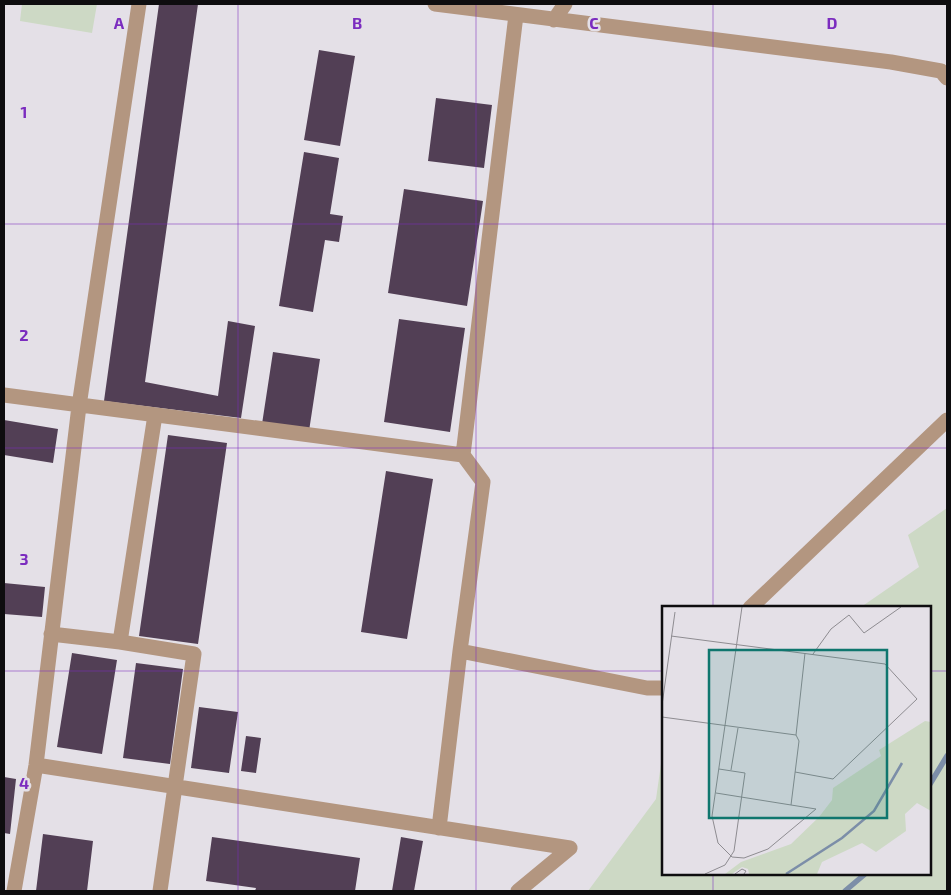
<svg xmlns="http://www.w3.org/2000/svg" width="951" height="895" font-family="'Exo 2',sans-serif">
	<style>
		.green { fill: #cdd9c5 }
		.lines { fill: none; stroke-linecap: round; stroke-linejoin: round }
		.stream { stroke: #7c8ea8; stroke-width: 5.5 }
		.building { fill: #523f55 }
		.minor { stroke: #b39680; stroke-width: 15 }
		.grid { fill: none; stroke: #7b2cbf; stroke-width: 1; stroke-opacity: 0.55 }
		.inset-river { fill: none; stroke: #7c8ea8; stroke-width: 2.5 }
		.inset-road { fill: none; stroke: #8e8c91; stroke-width: 1 }
		.view { fill: #0f766e; fill-opacity: 0.15; stroke: #0f766e; stroke-width: 2.5 }
		.inset-edge { fill: none; stroke: #0e0d0f; stroke-width: 2.5 }
		.grid-label { font-size: 16px; text-anchor: middle; font-weight: bold; fill: #7b2cbf; stroke: #e4e0e7; stroke-width: 5; stroke-linejoin: round; paint-order: stroke }
	</style>
	<rect width="100%" height="100%" fill="#e4e0e7"/>
	<path class="green" d="M22 4H97L92 33 20 21Z
		M947 508V891H588L656 799 663 750 664 874H930V608L861 607 919 567 908 535Z"/>
	<g class="lines">
		<path class="stream" d="M930 784 947 756
			M845 891 865 874"/>
	</g>
	<path class="building" d="M159 4H198L145 382 218 396 228 321 255 326 241 418 104 401Z
		M319 50 355 56 340 146 304 140Z
		M436 98 492 105 484 168 428 161Z
		M304 152 339 158 330 214 343 216 339 242 325 240 313 312 279 306Z
		M404 189 483 201 467 306 388 293Z
		M399 319 465 328 450 432 384 422Z
		M273 352 320 359 309 431 262 424Z
		M4 420 58 429 53 463 4 455Z
		M168 435 227 443 198 644 139 636Z
		M386 471 433 479 407 639 361 632Z
		M4 583 45 587 42 617 4 614Z
		M72 653 117 660 102 754 57 747Z
		M136 663 183 669 170 764 123 758Z
		M199 707 238 712 229 773 191 768Z
		M246 736 261 738 256 773 241 771Z
		M4 777 16 779 10 834 4 833Z
		M43 834 93 841 87 891H36Z
		M212 837 360 858 355 891H255L256 888 206 881Z
		M401 837 423 841 414 891H392Z"/>
	<g class="lines">
		<path class="minor" d="M435 4 891 62 941 71 947 78
			M554 20 565 4
			M4 395 463 455 483 482 460 651 439 828
			M463 455 516 15
			M750 608 947 420
			M51 634 120 642 194 654 160 891
			M120 642 155 415
			M460 651 647 688H664
			M36 765 570 848 518 891
			M14 891 36 765 79 406 139 4"/>
	</g>
	<path class="grid" d="M238 4V891M476 4V891M713 4V608M4 224H947M4 448H947M4 671H664M930 671H947M713 874V891"/>
	<g transform="translate(662 606)">
		<rect width="269" height="269" fill="#e4e0e7"/>
		<path d="M263 115 269 116V205L255 197 243 208 244 225 214 246 200 237 160 256 155 268H87L86 263 80 261 70 268H63L79 256 129 238 157 211 170 194 171 182 219 150 217 144Z" fill="#cdd9c5"/>
		<path class="inset-river" d="M124 268 180 232 212 205 240 157"/>
		<path class="inset-road" d="M9 30 223 58 255 93 171 173 133 166M151 48 169 23 187 9 202 27 239 1M0 99 13 6M0 111 134 129 137 135 129 199M134 129 143 47M69 164 76 122M54 187 154 203 106 243 82 252 70 251 56 237 50 210 80 1M43 268 63 259 72 245 83 167 57 163M73 268 80 263 84 265 82 268"/>
		<path class="view" d="M47 44H225V212H47Z"/>
		<rect width="269" height="269" class="inset-edge"/>
	</g>
	<g class="grid-label">
		<text x="119" y="29">A</text>
		<text x="357" y="29">B</text>
		<text x="594" y="29">C</text>
		<text x="832" y="29">D</text>
		<text x="24" y="118">1</text>
		<text x="24" y="341">2</text>
		<text x="24" y="565">3</text>
		<text x="24" y="789">4</text>
	</g>
	<rect width="951" height="895" fill="none" stroke="#0e0d0f" stroke-width="10"/>
</svg>
